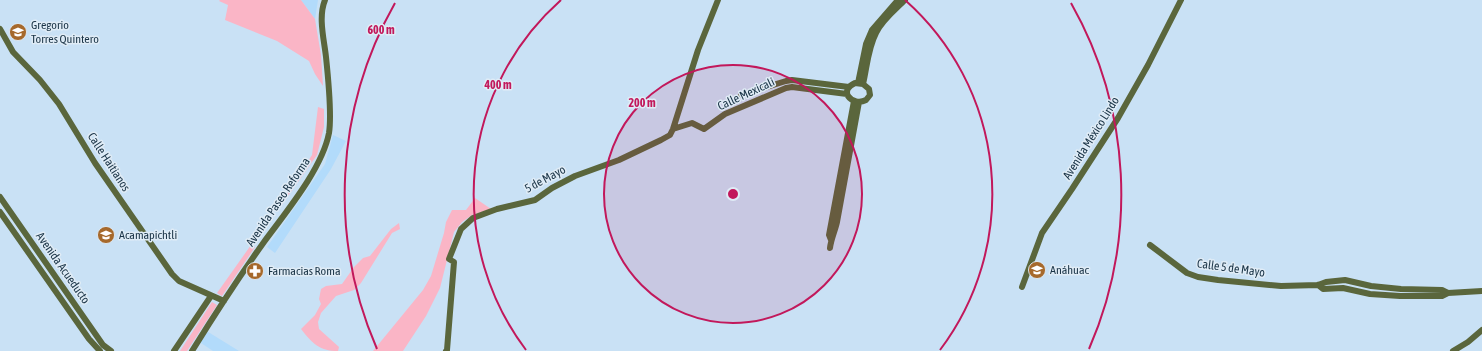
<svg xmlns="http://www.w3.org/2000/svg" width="1482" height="351" font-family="'Asap Condensed',sans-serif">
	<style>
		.built { fill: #b2dbfb }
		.green { fill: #fab5c6 }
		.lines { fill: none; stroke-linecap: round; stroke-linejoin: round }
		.secondary { stroke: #5a663c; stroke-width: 6 }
		.ring { fill: none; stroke: #c2185b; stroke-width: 2 }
		.labels { text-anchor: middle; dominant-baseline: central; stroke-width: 3; stroke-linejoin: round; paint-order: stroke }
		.poi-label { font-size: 12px; fill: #1a3447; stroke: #e0ecf6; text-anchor: start }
		.street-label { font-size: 12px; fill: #1a3447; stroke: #e0ecf6 }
		.centre { fill: #c2185b; stroke: #e0ecf6; stroke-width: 2 }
		.ring-label { font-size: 12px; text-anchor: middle; font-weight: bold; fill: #c2185b; stroke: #e0ecf6; stroke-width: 3; stroke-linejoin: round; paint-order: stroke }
	</style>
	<rect width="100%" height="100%" fill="#c9e1f5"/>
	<path class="built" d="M301 0H318L315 19Z
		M333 135 346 141 331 169 275 253 267 247 325 164Z
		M205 330 239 351H213L198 341Z"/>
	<path class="green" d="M220 0H301L315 19 321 55 323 86 315 74 309 61 277 41 225 20 228 5 219 1Z
		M318 107 324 109V127L317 155 281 206 280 204 312 155Z
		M475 198 491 209 472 215 462 222 454 232 440 288 426 316 403 351H373L423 290 431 276 444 233 446 222 452 210H466Z
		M399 223 400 229 392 233 361 283 354 290 336 296 321 313 318 322 319 329 339 347 338 351C319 351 312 343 301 329L315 315 321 304 319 299 321 289 326 286 342 284 354 267 363 258 370 256 391 229Z
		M251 245 255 247 222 296 217 293Z
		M212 302 217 305 187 351H180Z"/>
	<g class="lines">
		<path class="secondary" d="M0 29 13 52 40 80 59 104 95 163 172 274 179 281 224 301
			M855 83 863 84 869 89 870 95 866 100C860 103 852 102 848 96 845 90 849 86 855 83Z
			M858 83 866 44 872 30 898 0
			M863 84C867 67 868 48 876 33 882 20 895 10 905 0
			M741 95 786 81 792 80 849 87
			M673 129 692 123 704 129 725 114 786 88 792 87 847 94
			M0 197 103 345 111 351
			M0 212 89 339 100 351
			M831 240 829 235 854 101
			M1150 245 1187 273 1198 277 1218 280 1281 286 1318 285 1326 282 1345 280 1371 286 1401 289 1442 290 1448 293 1482 291
			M830 248C831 239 835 231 837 222L859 102
			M1318 285 1323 289 1343 288 1370 294 1400 296H1442L1448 293
			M1022 287 1042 233 1072 189 1118 118 1148 65 1181 0
			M174 351 211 296
			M192 351C215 314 239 277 264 242 286 212 322 169 329 133 332 114 328 76 326 57 324 39 318 17 325 0
			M446 351 447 350 454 262 449 259 461 229 473 218 497 209 535 200 552 188 575 176 619 160 661 140 670 135 673 129 698 50 718 0
			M1453 351 1468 342 1482 330"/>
	</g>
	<circle cx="733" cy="194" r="129" fill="#c2185b" fill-opacity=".12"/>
	<g class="ring">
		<circle cx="733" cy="194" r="129"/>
		<path d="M526 350A259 259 0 0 1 561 0M905 0A259 259 0 0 1 940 350"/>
		<path d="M377 349A388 388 0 0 1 395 3M1071 3A388 388 0 0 1 1089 349"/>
	</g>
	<defs>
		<g id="school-disc" transform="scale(0.9)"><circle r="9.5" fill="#a6692c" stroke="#e0ecf6"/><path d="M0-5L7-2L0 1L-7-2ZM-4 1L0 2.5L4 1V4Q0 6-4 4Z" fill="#fff"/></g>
		<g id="pharmacy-disc" transform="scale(0.9)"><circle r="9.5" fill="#a6692c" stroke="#e0ecf6"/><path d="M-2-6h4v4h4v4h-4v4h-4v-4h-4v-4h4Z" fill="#fff"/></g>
	</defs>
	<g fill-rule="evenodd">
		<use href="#school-disc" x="18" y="32"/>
		<use href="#school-disc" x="106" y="235"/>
		<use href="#school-disc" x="1037" y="270"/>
		<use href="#pharmacy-disc" x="255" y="271"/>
	</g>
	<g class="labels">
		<g class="poi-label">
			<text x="31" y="25">Gregorio<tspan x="31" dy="14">Torres Quintero</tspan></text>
			<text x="119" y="235">Acamapichtli</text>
			<text x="1050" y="270">Anáhuac</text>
			<text x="268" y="271">Farmacias Roma</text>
		</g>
		<g class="street-label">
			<text transform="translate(746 94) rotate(-25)">Calle Mexicali</text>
			<text transform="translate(1091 138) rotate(-58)">Avenida México Lindo</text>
			<text transform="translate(109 162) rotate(57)">Calle Haitianos</text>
			<text transform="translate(545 179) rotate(-28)">5 de Mayo</text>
			<text transform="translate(278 202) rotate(-56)">Avenida Paseo Reforma</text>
			<text transform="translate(63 268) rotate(55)">Avenida Acueducto</text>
			<text transform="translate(1231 268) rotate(8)">Calle 5 de Mayo</text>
		</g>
	</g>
	<circle cx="733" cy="194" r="6" class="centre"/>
	<g class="ring-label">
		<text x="381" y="34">600 m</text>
		<text x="498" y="89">400 m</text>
		<text x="642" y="107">200 m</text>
	</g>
</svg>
